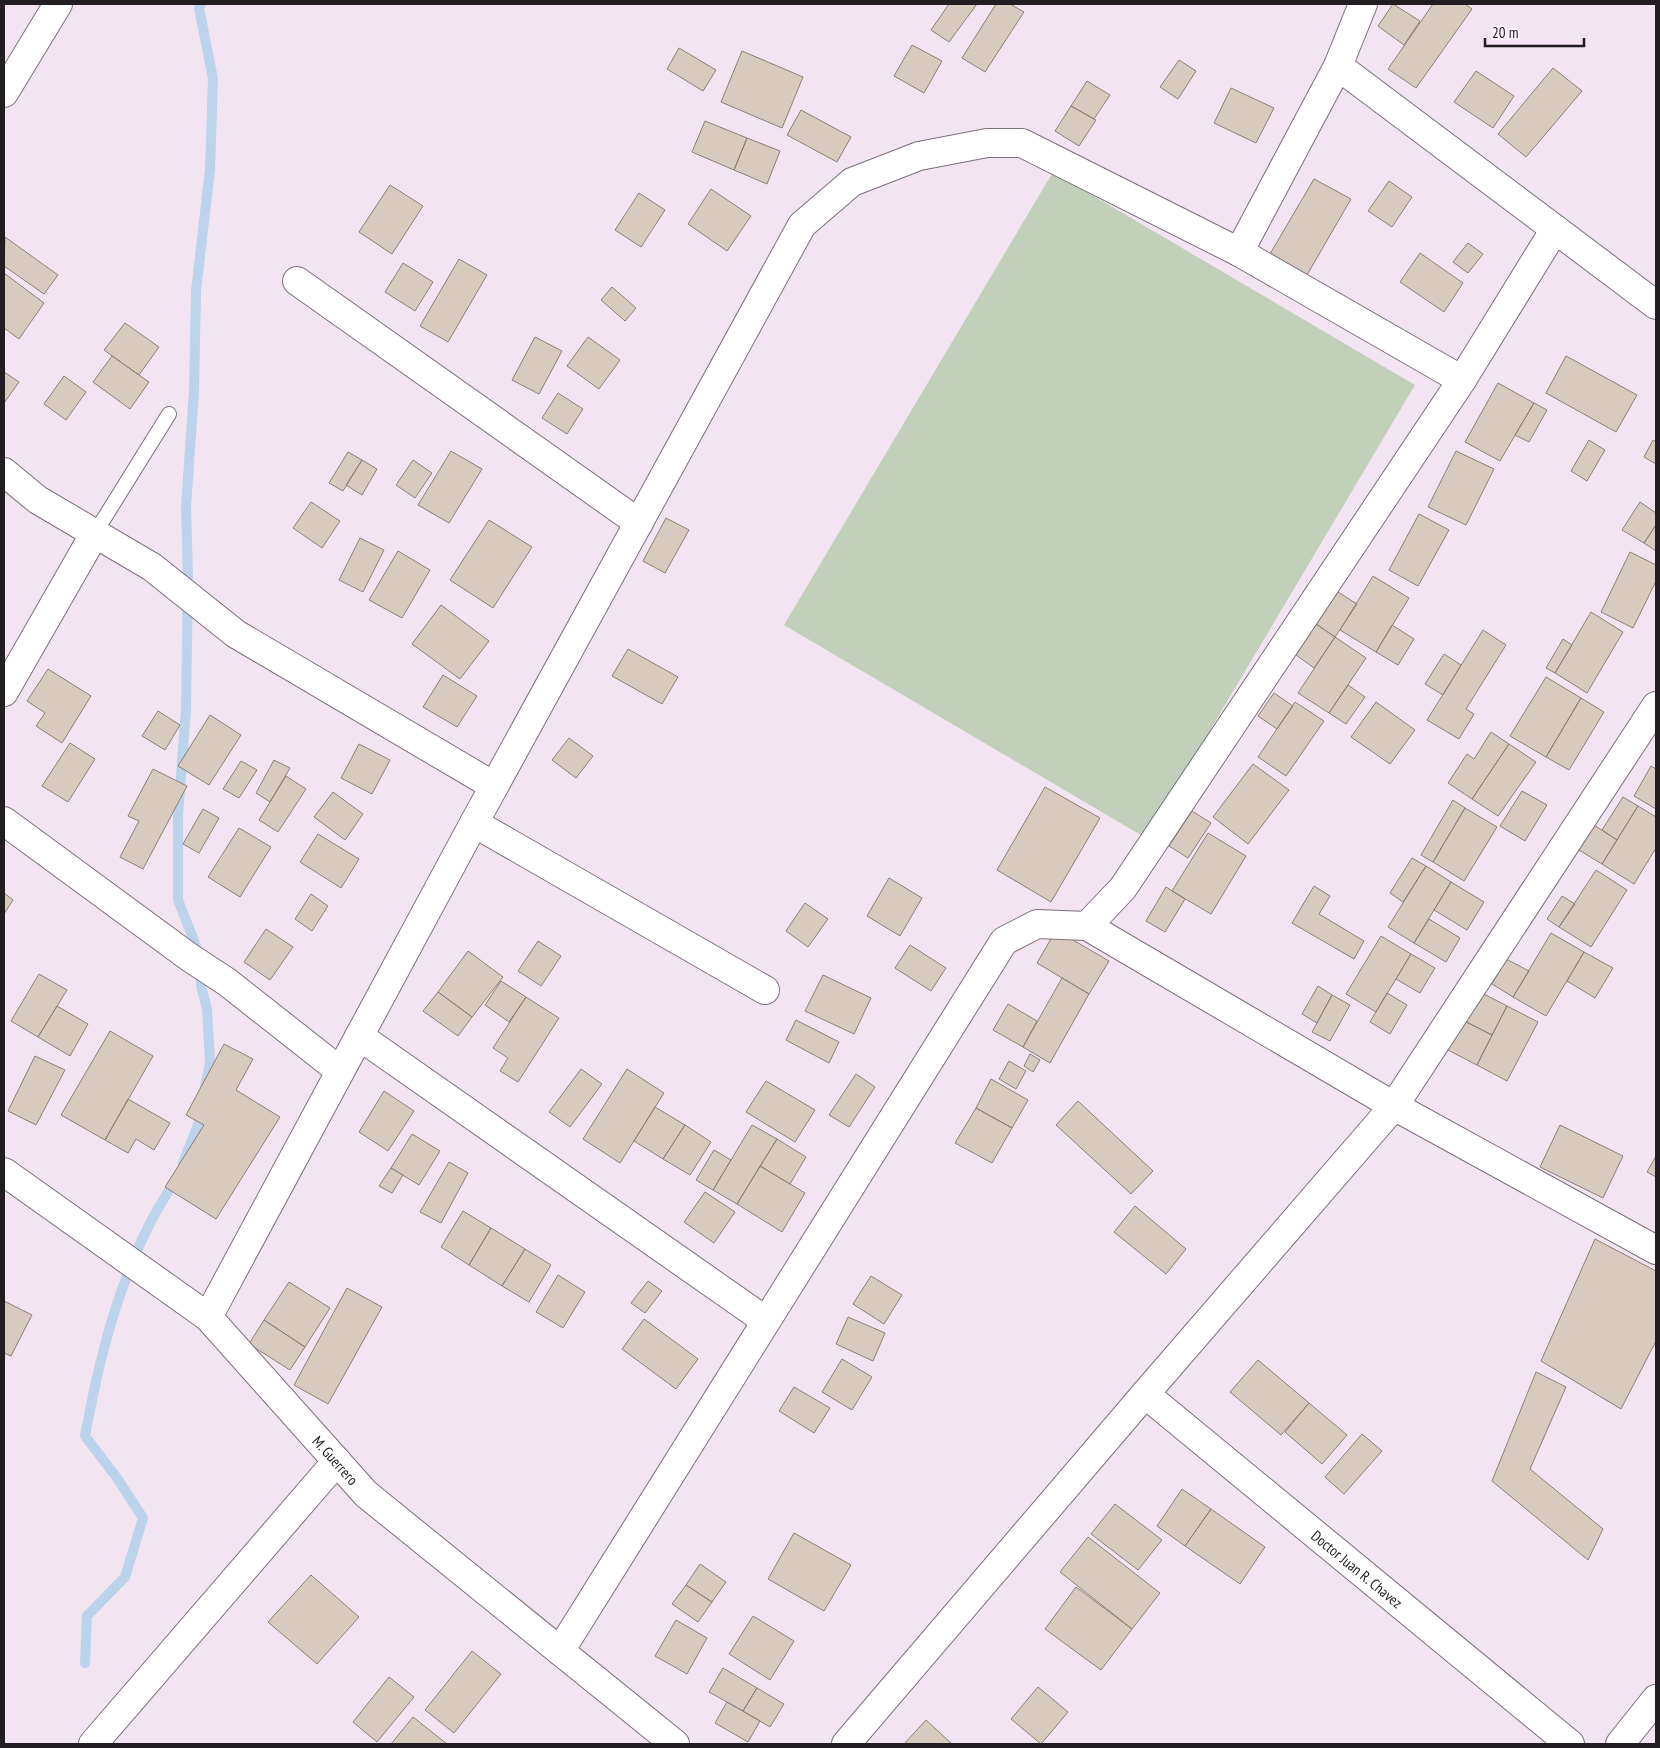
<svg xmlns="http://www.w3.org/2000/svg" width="1660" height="1748" font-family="'PT Sans Narrow',sans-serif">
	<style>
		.garden { fill: #c2d0bb }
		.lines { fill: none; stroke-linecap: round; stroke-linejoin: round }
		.stream { stroke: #bbd4ec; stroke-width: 10 }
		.building { fill: #d8cabf; stroke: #8d8076 }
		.lane-casing { stroke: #7c707b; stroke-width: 16 }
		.street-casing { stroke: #7c707b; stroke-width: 30 }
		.lane { stroke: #fff; stroke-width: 14 }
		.street { stroke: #fff; stroke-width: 28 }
		.labels { text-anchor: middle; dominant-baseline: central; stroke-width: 5; stroke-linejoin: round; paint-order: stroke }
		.street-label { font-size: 15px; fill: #221d21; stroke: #fef2fc }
	</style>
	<rect width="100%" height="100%" fill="#f2e4f0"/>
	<path class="garden" d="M1053 172 1415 385 1146 838 784 625Z"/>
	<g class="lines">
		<path class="stream" d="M201 4 199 8 213 79 210 169 196 291 194 391 186 507 188 579 186 708 178 816V900L200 956 201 986 207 1009 210 1062 205 1087
			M183 1163 199 1122 201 1111
			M85 1663 87 1616 125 1577 143 1518 117 1478 85 1436C98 1365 116 1291 149 1225 157 1209 167 1194 176 1179"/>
	</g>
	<path class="building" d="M949 4H977L949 42 931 30Z
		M996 4H1010L1024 12 985 72 962 58Z
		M1393 4 1420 21 1404 45 1378 26Z
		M1433 4H1465L1472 9 1416 88 1388 69Z
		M912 45 942 61 924 93 894 76Z
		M679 48 716 70 703 91 667 69Z
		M742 51 803 77 782 128 721 102Z
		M1179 60 1196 71 1178 99 1160 87Z
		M1553 68 1582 91 1526 157 1498 134Z
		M1476 71 1514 96 1493 128 1454 102Z
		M1087 81 1110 95 1094 119 1071 106Z
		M1231 88 1274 108 1256 143 1214 123Z
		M1071 106 1096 120 1079 146 1055 131Z
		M801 110 851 137 837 162 787 135Z
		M705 121 747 138 734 170 692 152Z
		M747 138 780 151 767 184 734 170Z
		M1314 179 1351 199 1307 275 1270 254Z
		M1389 181 1412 197 1392 227 1368 211Z
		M390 185 423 206 392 254 359 232Z
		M711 189 751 216 727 251 688 224Z
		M639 193 665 210 641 247 615 230Z
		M5 237 58 275 44 294 4 266Z
		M1468 243 1483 254 1468 273 1453 262Z
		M1420 253 1463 283 1444 312 1400 282Z
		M459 259 487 275 448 342 420 326Z
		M403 263 433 282 415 311 385 292Z
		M4 273 44 303 19 339 4 328Z
		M612 287 636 308 625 321 601 300Z
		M125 323 159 347 139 375 104 350Z
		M535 337 562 351 539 394 512 380Z
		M588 337 620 360 599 389 567 366Z
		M112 356 149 382 130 409 93 382Z
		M1566 356 1637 395 1616 432 1546 393Z
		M4 372 19 382 4 403Z
		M64 376 86 392 66 420 44 404Z
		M1498 383 1534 403 1500 461 1465 442Z
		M558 393 583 409 567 434 542 418Z
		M1534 403 1547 410 1529 442 1515 435Z
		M1589 440 1605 450 1587 481 1571 471Z
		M1653 440 1656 442V464L1644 457Z
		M451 451 482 469 449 523 418 505Z
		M1456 451 1494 469 1466 525 1428 507Z
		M348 452 362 460 343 491 329 483Z
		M362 460 377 469 362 495 346 485Z
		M413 460 432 473 415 498 396 485Z
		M311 502 340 521 322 548 293 528Z
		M1640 502 1656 513V525L1644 543 1622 530Z
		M1419 514 1449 530 1418 586 1389 570Z
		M666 518 689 530 665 573 643 561Z
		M489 520 532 547 493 608 450 580Z
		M1656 525V551L1644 543Z
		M360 538 384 550 363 592 339 580Z
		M398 551 430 570 402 618 369 600Z
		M1630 552 1656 565V581L1633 628 1601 612Z
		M1373 576 1409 598 1376 652 1340 630Z
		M1338 592 1357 604 1335 637 1316 624Z
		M441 605 489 641 460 679 412 644Z
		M1591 612 1623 632 1587 693 1555 673Z
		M1316 624 1335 637 1314 668 1296 655Z
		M1392 625 1414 639 1398 665 1376 652Z
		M1483 630 1506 645 1466 709 1474 714 1459 739 1427 720Z
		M1335 637 1366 658 1329 713 1298 693Z
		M1563 639 1572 645 1555 673 1546 668Z
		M628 649 678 677 662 704 612 676Z
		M1444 654 1461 665 1443 695 1425 684Z
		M48 669 91 696 62 743 36 726 45 713 27 701Z
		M443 675 477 696 457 727 423 707Z
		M1546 677 1581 698 1546 757 1510 736Z
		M1348 685 1365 697 1346 724 1329 713Z
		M1274 693 1293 706 1277 729 1258 716Z
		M1581 698 1604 712 1569 770 1546 757Z
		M1295 702 1324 721 1286 776 1258 757Z
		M1376 702 1415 730 1390 764 1351 737Z
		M158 711 180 725 165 750 142 736Z
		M210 715 241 735 209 785 178 766Z
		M1491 732 1509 744 1472 799 1448 783 1467 754 1474 759Z
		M569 738 593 756 576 778 552 760Z
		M70 743 95 759 68 802 42 786Z
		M359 744 390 760 372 794 341 778Z
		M1509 744 1536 762 1498 816 1472 799Z
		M274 760 290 768 270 802 256 793Z
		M241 761 257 770 239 798 223 789Z
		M1253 764 1289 790 1248 844 1213 817Z
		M1651 766 1656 769V809L1634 796Z
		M153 769 187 786 143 869 120 857 139 821 128 816Z
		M286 776 306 789 278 832 259 820Z
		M1045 787 1100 818 1051 902 997 870Z
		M1522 791 1547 805 1525 841 1500 826Z
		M333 792 363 814 345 840 314 817Z
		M1623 797 1638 806 1617 840 1602 830Z
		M1453 800 1465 808 1433 862 1421 855Z
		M1638 806 1656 817V848L1634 884 1602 864Z
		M1465 808 1497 827 1464 881 1433 862Z
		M203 809 219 818 199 853 183 844Z
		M1192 811 1211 823 1188 858 1169 846Z
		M1594 825 1617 840 1602 864 1579 850Z
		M239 828 271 847 240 897 208 877Z
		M1208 833 1246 856 1211 914 1172 891Z
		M318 834 359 859 341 888 300 862Z
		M1412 858 1426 866 1403 902 1390 893Z
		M1426 866 1451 882 1414 943 1388 927Z
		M1596 870 1627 890 1591 947 1559 927Z
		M889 878 922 898 900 936 867 916Z
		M1451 882 1484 902 1467 930 1434 910Z
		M1314 886 1330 896 1319 914 1364 941 1354 959 1292 923Z
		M1166 887 1185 899 1165 932 1146 921Z
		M4 893 13 900 4 914Z
		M311 894 328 906 312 931 295 919Z
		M1562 896 1575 904 1559 927 1547 919Z
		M805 903 828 919 808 947 786 931Z
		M1429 919 1460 938 1446 962 1414 943Z
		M266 929 293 947 270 980 244 962Z
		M1056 930 1109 961 1089 994 1037 963Z
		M1551 933 1584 952 1546 1016 1513 997Z
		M1381 936 1411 954 1376 1012 1346 994Z
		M538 941 561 956 541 986 518 971Z
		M910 945 946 968 931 991 895 968Z
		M468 951 503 977 472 1017 438 992Z
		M1584 952 1613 968 1595 998 1567 981Z
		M1411 954 1435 968 1420 993 1396 979Z
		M1506 959 1529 971 1513 997 1492 984Z
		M39 974 67 990 38 1037 11 1021Z
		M823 975 871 998 854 1034 805 1011Z
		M1062 978 1089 994 1050 1063 1023 1047Z
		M501 981 526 997 509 1022 485 1005Z
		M1318 986 1332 995 1317 1023 1302 1014Z
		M438 992 472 1017 458 1036 423 1011Z
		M1480 992 1507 1006 1492 1035 1464 1021Z
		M1387 993 1407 1005 1390 1034 1370 1022Z
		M1332 995 1350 1005 1330 1041 1312 1032Z
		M526 997 559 1018 518 1082 500 1071 508 1058 493 1048Z
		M1008 1004 1037 1021 1023 1047 993 1030Z
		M57 1006 88 1024 70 1056 38 1037Z
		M1507 1006 1538 1022 1507 1081 1477 1065Z
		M1459 1018 1492 1035 1477 1065 1444 1048Z
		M796 1020 839 1042 829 1063 786 1040Z
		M110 1031 153 1056 105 1140 61 1115Z
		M224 1044 253 1059 236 1090 280 1117 216 1219 165 1187 204 1125 186 1115Z
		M1030 1054 1040 1060 1033 1072 1024 1066Z
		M35 1056 65 1070 36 1125 8 1111Z
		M1009 1061 1026 1071 1016 1089 999 1079Z
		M581 1069 602 1084 570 1127 549 1112Z
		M627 1069 664 1093 620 1163 583 1139Z
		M856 1074 875 1087 849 1127 829 1115Z
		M991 1079 1028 1100 1012 1128 976 1108Z
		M766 1081 815 1110 795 1142 746 1112Z
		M384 1091 414 1111 388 1151 359 1132Z
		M128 1099 170 1123 154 1150 136 1139 128 1153 105 1140Z
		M1078 1101 1153 1171 1131 1194 1056 1125Z
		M655 1107 685 1125 663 1159 634 1141Z
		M976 1108 1012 1128 992 1163 955 1143Z
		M685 1125 711 1142 690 1175 663 1159Z
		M752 1125 777 1139 737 1204 713 1190Z
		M1560 1125 1623 1156 1603 1198 1540 1167Z
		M412 1134 440 1151 419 1185 391 1168Z
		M777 1139 806 1157 790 1184 760 1166Z
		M714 1150 731 1160 713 1190 696 1180Z
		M1656 1156V1177L1647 1172Z
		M449 1162 468 1173 441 1223 420 1212Z
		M760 1166 805 1193 782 1232 737 1204Z
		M391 1168 403 1175 392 1193 379 1186Z
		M705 1192 735 1212 714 1243 684 1222Z
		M1135 1206 1186 1249 1166 1274 1114 1232Z
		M463 1211 491 1228 469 1265 441 1247Z
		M491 1228 525 1249 502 1286 469 1265Z
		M1595 1239 1656 1271V1341L1621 1409 1541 1361Z
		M525 1249 551 1265 529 1302 502 1286Z
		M558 1275 585 1292 563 1328 536 1312Z
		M871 1276 902 1295 884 1324 853 1304Z
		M648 1281 662 1291 645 1313 631 1303Z
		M289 1282 330 1308 305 1347 264 1320Z
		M347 1288 382 1307 328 1404 294 1385Z
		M4 1301 32 1315 11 1356 4 1353Z
		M848 1317 885 1333 873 1361 836 1344Z
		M644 1319 698 1359 676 1389 622 1349Z
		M264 1320 305 1347 290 1370 249 1344Z
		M842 1359 872 1377 852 1410 822 1392Z
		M1258 1360 1309 1403 1281 1435 1230 1392Z
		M1536 1372 1566 1387 1530 1469 1603 1529 1588 1560 1492 1481Z
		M794 1387 830 1408 814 1433 779 1411Z
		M1309 1403 1347 1435 1322 1464 1285 1432Z
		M1362 1434 1382 1451 1344 1494 1325 1477Z
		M1182 1489 1211 1509 1185 1546 1157 1526Z
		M1115 1504 1162 1540 1138 1570 1091 1534Z
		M1211 1509 1265 1547 1240 1584 1185 1546Z
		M794 1533 851 1565 824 1611 768 1579Z
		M1088 1537 1160 1593 1132 1629 1060 1572Z
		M700 1564 726 1582 712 1602 686 1585Z
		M311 1575 359 1617 317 1664 268 1622Z
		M686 1585 712 1602 698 1622 672 1604Z
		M1076 1587 1132 1629 1101 1670 1045 1629Z
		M753 1616 794 1641 770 1680 729 1654Z
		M676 1620 707 1638 687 1674 655 1656Z
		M472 1651 501 1674 454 1733 425 1710Z
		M723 1668 757 1688 743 1711 709 1692Z
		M389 1677 414 1697 377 1742 353 1722Z
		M1038 1687 1068 1712 1041 1744 1011 1719Z
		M757 1688 784 1704 770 1727 743 1711Z
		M727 1702 760 1721 748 1742 715 1723Z
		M413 1717 447 1744H391Z
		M926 1720 952 1744H904Z"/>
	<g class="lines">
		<g class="lane-casing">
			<path id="lane" d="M95 533 169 414"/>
		</g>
		<g class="street-casing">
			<g id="street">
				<path d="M1338 66 1656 305"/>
				<path d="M4 93 58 4"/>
				<path d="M1239 252 1338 66 1363 4"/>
				<path d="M297 281 639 523"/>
				<path d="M4 472 38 500 152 567 236 634 494 786"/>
				<path d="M4 692 95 533"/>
				<path d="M4 821 189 957 227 982 340 1071"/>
				<path d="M474 823 765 990"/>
				<path d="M1087 926 1394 1106 1656 1250"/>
				<path d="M359 1036 766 1321"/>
				<path id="s1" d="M4 1172 208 1317 366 1494 675 1744"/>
				<path d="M208 1317 474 823 802 225 852 182 919 156 987 143H1022L1239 252 1462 380"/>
				<path id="s2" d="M1145 1394 1570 1744"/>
				<path d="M560 1651 1004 941 1037 924 1087 926 1123 888 1462 380 1555 229"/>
				<path d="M93 1744 337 1461"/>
				<path d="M846 1744 1145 1394 1394 1106 1656 706"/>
				<path d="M1620 1744 1656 1699"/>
			</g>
		</g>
		<use href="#lane" class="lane"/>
		<use href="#street" class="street"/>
	</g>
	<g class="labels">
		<g class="street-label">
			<text stroke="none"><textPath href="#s1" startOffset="442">M. Guerrero</textPath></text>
			<text stroke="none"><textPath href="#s2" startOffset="275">Doctor Juan R. Chavez</textPath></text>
		</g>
	</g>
	<rect width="1660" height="1748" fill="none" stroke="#221d21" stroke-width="10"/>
	<path d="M1485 38v8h99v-8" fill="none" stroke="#221d21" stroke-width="2.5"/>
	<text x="1492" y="38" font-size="15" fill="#221d21" stroke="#fef2fc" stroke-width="4" paint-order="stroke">20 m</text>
</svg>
